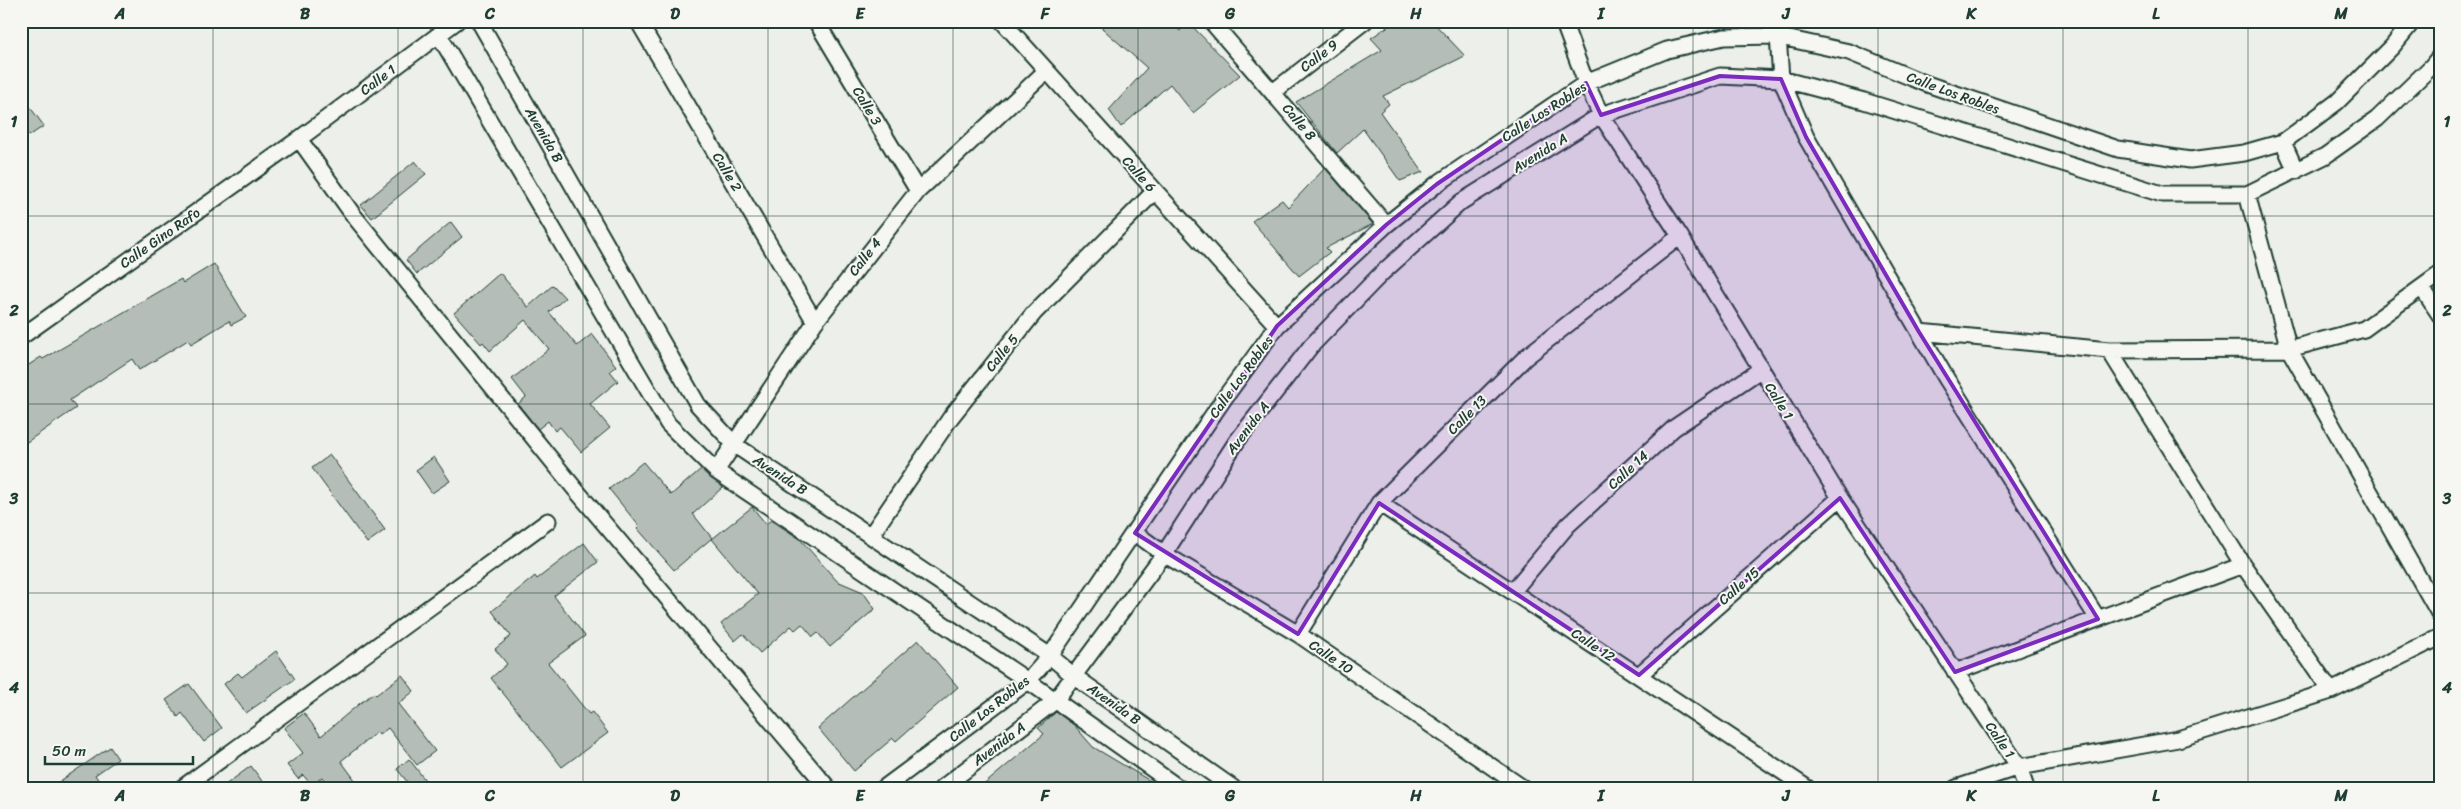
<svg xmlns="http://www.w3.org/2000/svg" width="2461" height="809" font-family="Sriracha,sans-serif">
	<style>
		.building { fill: #b4bdb8; stroke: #1f3d34 }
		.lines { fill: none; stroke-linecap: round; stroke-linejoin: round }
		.minor-casing { stroke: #1f3d34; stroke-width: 19 }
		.minor { stroke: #f6f6f2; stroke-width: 15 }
		.marked { fill: #7b2cbf; fill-opacity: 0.2; stroke: #7b2cbf; stroke-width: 4; stroke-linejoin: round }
		.grid { fill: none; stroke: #1f3d34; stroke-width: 1; stroke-opacity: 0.55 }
		.labels { text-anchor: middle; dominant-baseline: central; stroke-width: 4; stroke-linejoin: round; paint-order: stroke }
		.street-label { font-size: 14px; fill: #1f3d34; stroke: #f6f6f2 }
		.neatline { fill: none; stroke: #1f3d34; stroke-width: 2 }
		.grid-label { font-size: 16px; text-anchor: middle; font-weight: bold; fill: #1f3d34 }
	</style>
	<rect width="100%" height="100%" fill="#edefea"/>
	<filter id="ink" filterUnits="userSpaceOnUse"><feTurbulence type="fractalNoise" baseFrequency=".02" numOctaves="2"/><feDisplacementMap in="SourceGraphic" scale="10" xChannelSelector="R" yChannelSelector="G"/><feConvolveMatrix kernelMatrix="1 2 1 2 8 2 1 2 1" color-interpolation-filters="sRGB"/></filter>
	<g filter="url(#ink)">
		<path class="building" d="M1094 21H1169L1180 31 1188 22 1240 75 1193 113 1170 84 1121 127 1109 110 1147 68Z
			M1396 21H1432L1465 56 1383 96 1389 104 1380 112 1423 172 1400 181 1363 129 1337 153 1296 102 1382 50 1371 38Z
			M21 95 44 126 29 136 21 126Z
			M415 161 426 174 372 218 361 205Z
			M1325 168 1373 224 1326 248 1330 252 1299 276 1252 221 1282 200 1288 207Z
			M451 222 462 237 417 274 406 260Z
			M214 264 246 317 231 325 229 321 191 344 188 340 139 370 132 359 70 400 76 408 21 446V370L41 357 43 359 181 279 183 283Z
			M500 273 528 307 553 285 565 298 549 312 577 346 592 334 616 366 610 371 618 381 590 404 610 428 581 452 560 427 555 431 548 421 538 429 518 404 526 397 512 379 549 349 525 320 490 351 483 342 481 344 454 313Z
			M330 455 385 530 367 543 312 468Z
			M434 457 450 481 432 493 416 470Z
			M643 462 671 495 701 469 723 487 693 514 712 538 674 570 637 528 639 526 609 489Z
			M752 507 766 524 771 520 800 539 837 581 863 592 875 609 830 647 818 633 813 637 802 624 795 630 791 626 760 653 743 634 735 641 721 624 758 594 712 539Z
			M584 543 598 562 554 596 585 636 548 663 589 714 592 712 608 733 562 767 491 678 507 664 495 649 511 636 492 611 535 576 537 579Z
			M918 640 958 687 896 741 893 738 854 771 818 728Z
			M276 651 295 679 246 713 224 684 238 673 242 677Z
			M402 675 414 691 398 704 435 751 417 765 388 728 379 735 377 732 341 761 361 788H330L322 777 312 786 303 775 298 779 287 765 303 753 284 728 304 713 321 736 359 704 374 693 376 695Z
			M189 684 222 728 204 742 182 713 178 717 166 700Z
			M1056 712 1074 725 1093 747 1162 788H980L1044 734 1038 728Z
			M110 747 118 759 95 775 104 788H50Z
			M409 759 419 772 431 788H412L397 769Z
			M251 766 267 788H221Z"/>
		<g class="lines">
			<g class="minor-casing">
				<path id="minor" d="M479 21 698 405 735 445 1050 656 1075 677 1233 788
					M638 21 815 322
					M816 21 918 191
					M1002 21 1277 326
					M1211 21 1386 225
					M1563 21 1586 83 1601 115 1680 236 1840 498 2019 767 2026 788
					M1777 21 1781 79 1806 137 1946 378 2098 619
					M439 35 668 424 716 471 1028 681 1179 788
					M1273 92 1365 21
					M299 139 354 216 575 489 828 788
					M2283 142 2296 171
					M2247 194 2289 349 2440 615
					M2422 288 2440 315
					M1919 332 2109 350 2289 349 2364 329 2440 274
					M21 337 299 139 457 21
					M2109 350 2243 565 2331 691
					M716 471 815 322 918 191 1046 71
					M1379 503 1807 788
					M1135 533 1164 554 1298 634 1523 788
					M871 535 951 417 1034 313 1155 191
					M1513 591 1568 525 1674 428 1760 370
					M1298 634 1379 503 1526 357 1680 236
					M1955 672 2243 565
					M1639 675 1840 498
					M182 788 548 521
					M884 788 1028 681 1050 656 1223 400 1277 326 1386 225 1437 184 1586 83 1667 50 1724 37 1776 36 1849 52 1927 84 2118 149 2190 160 2244 153 2283 142 2337 102 2392 47 2413 21
					M942 788 1055 701 1164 554 1237 441 1311 346 1382 273 1461 202 1601 115 1720 76 1781 79 1864 101 2162 194H2247L2325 156 2377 119 2432 66 2440 56
					M1956 788 2019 767 2178 739 2331 691 2440 637"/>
			</g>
			<use href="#minor" class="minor"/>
		</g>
	</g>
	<path class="marked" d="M1720 76 1781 79 1806 137 1919 332 2098 619 1955 672 1840 498 1639 675 1379 503 1298 634 1135 533 1277 326 1386 225 1437 184 1586 83 1601 115Z"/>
	<path class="grid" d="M213 21V788M398 21V788M583 21V788M768 21V788M953 21V788M1138 21V788M1323 21V788M1508 21V788M1693 21V788M1878 21V788M2063 21V788M2248 21V788M21 216H2440M21 404H2440M21 593H2440"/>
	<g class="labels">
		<g class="street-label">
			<text transform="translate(1319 56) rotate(-37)">Calle 9</text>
			<text transform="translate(378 80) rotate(-37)">Calle 1</text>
			<text transform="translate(1953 93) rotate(20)">Calle Los Robles</text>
			<text transform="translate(867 106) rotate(59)">Calle 3</text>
			<text transform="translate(1544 112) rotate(-33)">Calle Los Robles</text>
			<text transform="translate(1299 122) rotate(50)">Calle 8</text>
			<text transform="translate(544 135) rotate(60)">Avenida B</text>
			<text transform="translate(1540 153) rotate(-32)">Avenida A</text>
			<text transform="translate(727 172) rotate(59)">Calle 2</text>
			<text transform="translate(1139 174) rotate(48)">Calle 6</text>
			<text transform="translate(160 238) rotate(-35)">Calle Gino Rafo</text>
			<text transform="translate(865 257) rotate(-52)">Calle 4</text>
			<text transform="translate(1002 353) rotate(-51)">Calle 5</text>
			<text transform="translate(1241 377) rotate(-54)">Calle Los Robles</text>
			<text transform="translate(1779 401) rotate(58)">Calle 1</text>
			<text transform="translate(1467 415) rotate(-45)">Calle 13</text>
			<text transform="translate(1248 428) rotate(-53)">Avenida A</text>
			<text transform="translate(1628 470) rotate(-43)">Calle 14</text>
			<text transform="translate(780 475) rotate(33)">Avenida B</text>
			<text transform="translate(1739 586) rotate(-41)">Calle 15</text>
			<text transform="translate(1593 645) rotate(34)">Calle 12</text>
			<text transform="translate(1331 657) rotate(34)">Calle 10</text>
			<text transform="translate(1114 704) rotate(35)">Avenida B</text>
			<text transform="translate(989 709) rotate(-38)">Calle Los Robles</text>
			<text transform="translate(2000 740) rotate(56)">Calle 1</text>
			<text transform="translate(999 744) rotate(-37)">Avenida A</text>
		</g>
	</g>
	<rect width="2461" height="809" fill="none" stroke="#f6f6f2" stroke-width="55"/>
	<path d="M45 756v8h148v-8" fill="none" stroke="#1f3d34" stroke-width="2.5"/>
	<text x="52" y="756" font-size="15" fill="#1f3d34" stroke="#f6f6f2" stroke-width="4" paint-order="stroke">50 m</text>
	<rect x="28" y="28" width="2406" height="754" class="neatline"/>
	<g class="grid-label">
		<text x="120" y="19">A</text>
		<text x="305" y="19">B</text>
		<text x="490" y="19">C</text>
		<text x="675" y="19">D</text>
		<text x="860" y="19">E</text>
		<text x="1045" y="19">F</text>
		<text x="1230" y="19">G</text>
		<text x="1416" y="19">H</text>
		<text x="1601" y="19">I</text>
		<text x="1786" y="19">J</text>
		<text x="1971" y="19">K</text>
		<text x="2156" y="19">L</text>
		<text x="2341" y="19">M</text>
		<text x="14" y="127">1</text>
		<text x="2447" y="127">1</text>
		<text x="14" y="316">2</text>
		<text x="2447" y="316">2</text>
		<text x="14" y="504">3</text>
		<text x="2447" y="504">3</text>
		<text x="14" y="693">4</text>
		<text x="2447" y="693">4</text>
		<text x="120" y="801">A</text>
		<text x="305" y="801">B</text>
		<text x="490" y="801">C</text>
		<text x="675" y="801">D</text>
		<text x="860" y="801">E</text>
		<text x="1045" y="801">F</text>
		<text x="1230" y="801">G</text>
		<text x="1416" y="801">H</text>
		<text x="1601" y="801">I</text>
		<text x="1786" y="801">J</text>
		<text x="1971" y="801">K</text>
		<text x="2156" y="801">L</text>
		<text x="2341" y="801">M</text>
	</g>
</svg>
